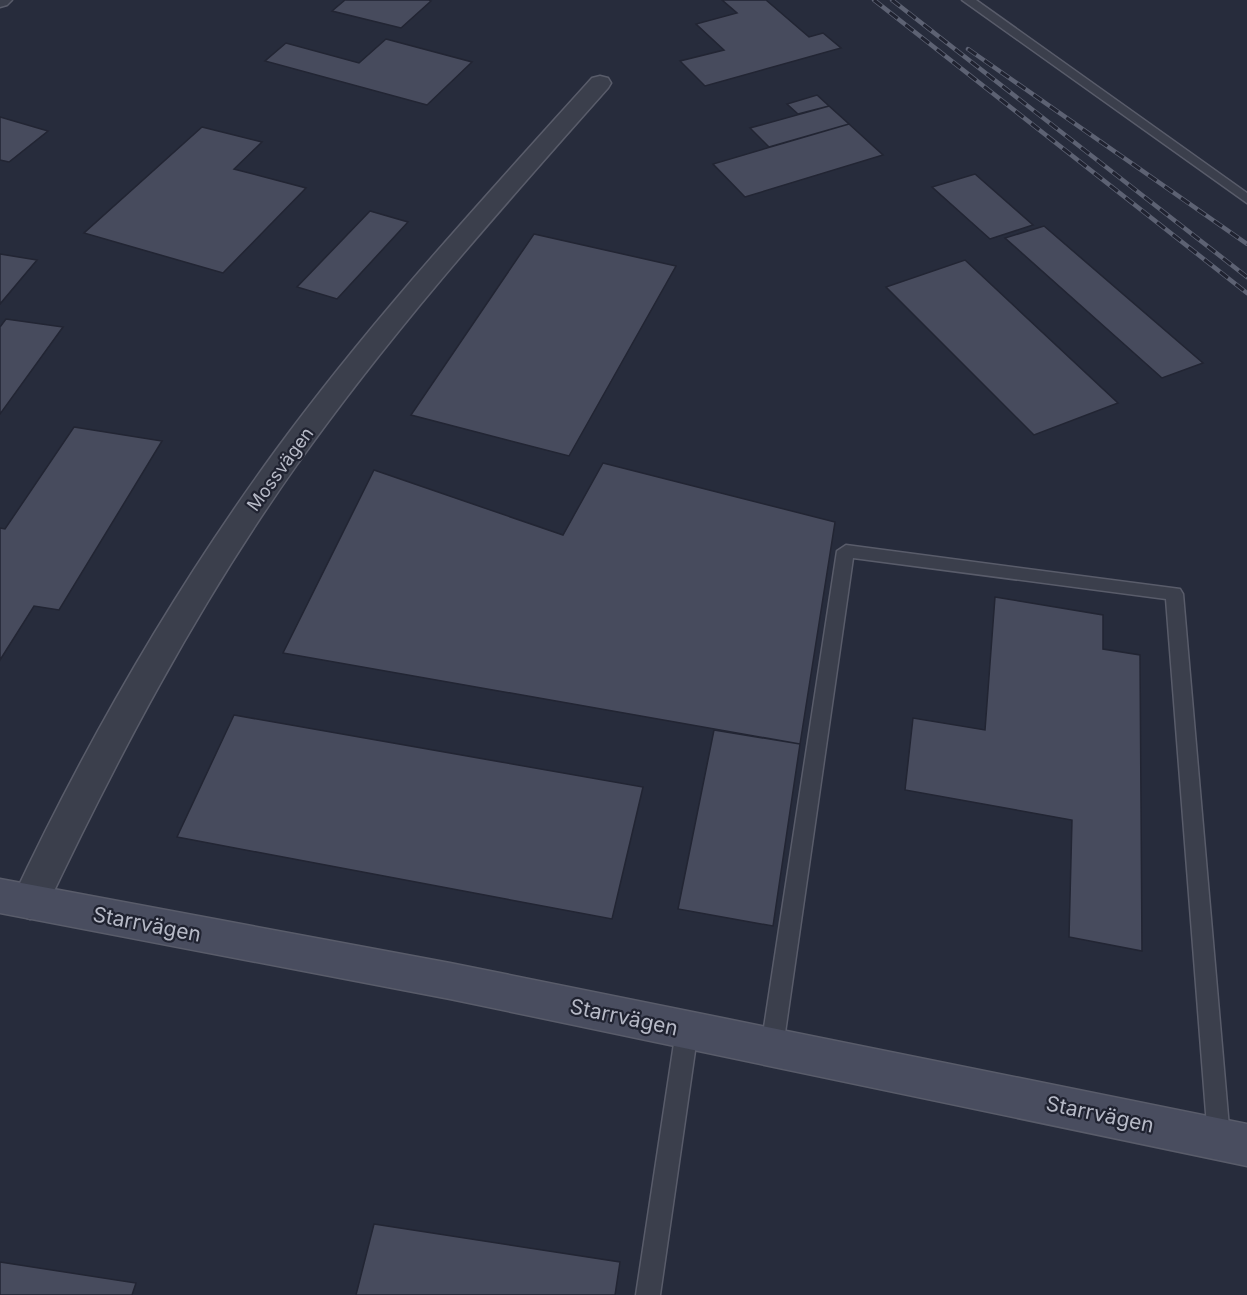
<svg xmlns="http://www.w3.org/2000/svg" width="1247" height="1295" font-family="Inter,sans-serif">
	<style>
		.building { fill: #474b5d; stroke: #222533; stroke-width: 1.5 }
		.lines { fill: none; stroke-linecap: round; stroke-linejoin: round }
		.lane-casing { stroke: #595c6a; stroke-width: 3 }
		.street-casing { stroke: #595c6a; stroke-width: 3 }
		.secondary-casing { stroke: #595c6a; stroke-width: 3 }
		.lane { fill: #3b3f4c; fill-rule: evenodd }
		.street { fill: #3b3f4c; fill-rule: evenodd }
		.secondary { fill: #494d5f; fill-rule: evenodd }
		.rail-casing { stroke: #5d6273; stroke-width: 4.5 }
		.rail { stroke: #202331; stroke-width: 3; stroke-dasharray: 10; stroke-linecap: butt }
		.labels { text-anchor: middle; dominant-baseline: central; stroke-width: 4.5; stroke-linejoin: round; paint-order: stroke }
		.street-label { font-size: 18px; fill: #b7bac7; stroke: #202331 }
		.near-street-label { font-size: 21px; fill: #b7bac7; stroke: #202331 }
	</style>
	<rect width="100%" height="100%" fill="#272c3c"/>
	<path class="building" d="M345 0H429L431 1 401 28 332 11Z
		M722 0H766L809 37 823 33 841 48 705 86 680 61 724 50 696 24 737 13Z
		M386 39 472 62 427 105 265 61 286 43 359 63Z
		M817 95 829 106 798 114 787 104Z
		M829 106 849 124 769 147 750 128Z
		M0 117 48 131 9 162 0 160Z
		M849 124 883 155 745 197 713 164Z
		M202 127 262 142 234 169 306 188 223 273 84 233Z
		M975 174 1033 225 990 239 932 187Z
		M370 211 408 222 337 299 297 287Z
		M1044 226 1203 363 1162 378 1005 238Z
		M534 234 676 266 569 456 411 415Z
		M0 254 37 260 0 304Z
		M965 260 1118 403 1034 435 886 287Z
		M6 319 63 327 0 414V327Z
		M74 427 162 441 59 610 34 606 0 660V528L5 529Z
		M603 463 835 522 800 744 283 653 374 470 563 535Z
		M995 597 1103 615V649L1140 655 1142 951 1069 937 1072 820 905 790 913 718 985 730Z
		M234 715 643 787 612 919 177 837Z
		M714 730 800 744 773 926 678 909Z
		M374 1224 620 1262 615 1295H356Z
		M0 1262 136 1283 132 1295H0Z"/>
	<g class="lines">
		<g class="lane-casing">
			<path id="lane" d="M962 0H976L1247 193V203Z
				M846 545 1180 589 1183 594 1230 1139 1227 1147 1219 1150 1211 1147 1208 1139 1166 599 853 558 783 1047 780 1054 772 1057 764 1054 761 1047 837 551Z
				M687 1020 695 1023 698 1030 660 1295H636L676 1030 679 1023Z"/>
		</g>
		<g class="street-casing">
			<path id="street" d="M0 0H12L7 5 0 7Z
				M600 76 608 78 611 83 608 88C500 210 391 332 296 466 197 606 117 758 43 914L30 919 17 914 11 902C85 744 173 591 276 450 372 319 483 199 592 78Z"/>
		</g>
		<g class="secondary-casing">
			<path id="secondary" d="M0 879 450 963 1247 1124V1166L450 999 0 913Z"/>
		</g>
		<use href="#lane" class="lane"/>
		<use href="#street" class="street"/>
		<use href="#secondary" class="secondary"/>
		<g class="rail-casing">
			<path id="rail" d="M874 0 1247 293
				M892 0 1247 277
				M968 49 1247 244"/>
		</g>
		<use href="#rail" class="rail"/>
	</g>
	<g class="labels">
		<g class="street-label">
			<text transform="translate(280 469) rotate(-54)">Mossvägen</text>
		</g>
		<g class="near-street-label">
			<text transform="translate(147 924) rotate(11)">Starrvägen</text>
			<text transform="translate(624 1017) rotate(12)">Starrvägen</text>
			<text transform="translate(1100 1114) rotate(12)">Starrvägen</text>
		</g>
	</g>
</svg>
